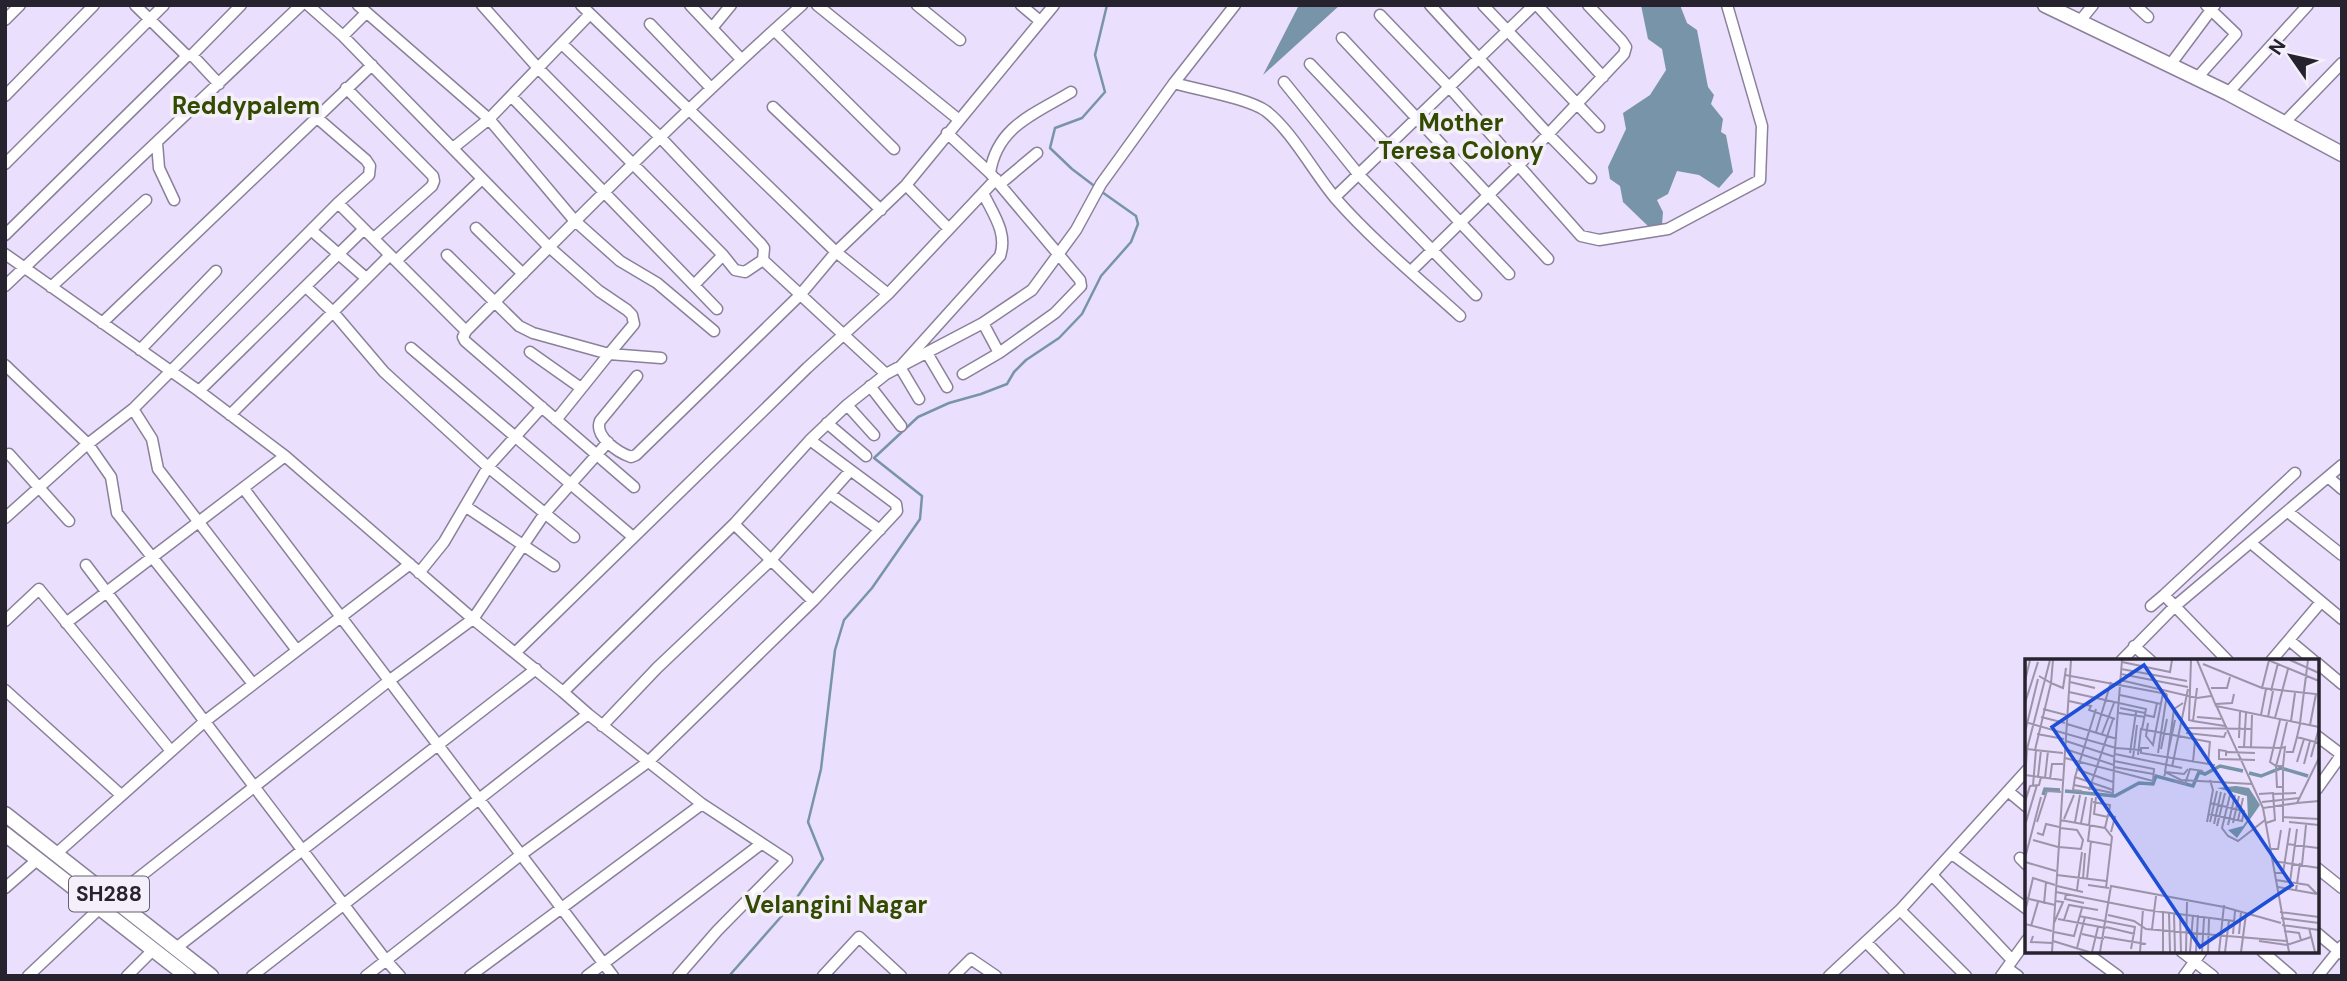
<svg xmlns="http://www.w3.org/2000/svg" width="2347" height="981" font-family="'DM Sans',sans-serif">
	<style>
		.water { fill: #7894a8 }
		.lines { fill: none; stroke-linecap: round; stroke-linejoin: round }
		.stream { stroke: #7894a8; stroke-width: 2.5 }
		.minor-casing { stroke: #8b809a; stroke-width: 13 }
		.major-casing { stroke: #8b809a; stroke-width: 17 }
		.minor { stroke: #fff; stroke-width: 10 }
		.major { stroke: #fff; stroke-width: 14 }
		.labels { text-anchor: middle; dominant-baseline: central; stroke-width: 7; stroke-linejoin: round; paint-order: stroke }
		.shield { fill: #f4effb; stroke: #64606c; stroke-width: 2 }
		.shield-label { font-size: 21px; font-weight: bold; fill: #27232e }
		.neighbourhood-label { font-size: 24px; font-weight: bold; fill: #324b00; stroke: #f4effb }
		.inset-river { fill: none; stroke: #7894a8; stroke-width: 3.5 }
		.inset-road { fill: none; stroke: #9c94aa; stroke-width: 2 }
		.view { fill: #1d4ed8; fill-opacity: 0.15; stroke: #1d4ed8; stroke-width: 3.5 }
		.inset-edge { fill: none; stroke: #27232e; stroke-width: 3.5 }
	</style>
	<rect width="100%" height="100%" fill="#eadffc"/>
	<path class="water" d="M1299 5H1340L1263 75Z
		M1641 5H1680L1687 23 1697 30 1708 87 1714 95 1711 104 1723 119 1721 132 1726 135 1733 172 1719 188 1699 175 1677 171 1668 194 1657 200 1663 212 1662 225 1649 227 1623 202 1620 186 1610 179 1608 167 1626 129 1623 113 1650 95 1666 70 1662 49 1648 39Z"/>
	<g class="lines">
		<path class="stream" d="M1097 188 1072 169 1050 148 1055 128 1082 118 1105 92 1095 55 1107 5
			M729 976 794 902 823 859 808 822 821 769 835 650 844 620 872 588 920 519 922 496 874 458 918 417 949 403 981 394 1007 384 1014 372 1026 360 1059 338 1082 314 1101 276 1131 242 1138 224 1136 216 1102 192"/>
		<g class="minor-casing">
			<path id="minor" d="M135 5 187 56
				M308 5 343 36 548 246 599 291 627 310 632 315 634 324 609 354 533 333 519 326 447 255
				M358 5 489 119 574 220 620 261 657 283 714 331
				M482 5 538 68 723 255 735 270 745 272 763 260 764 248 761 244 660 137 562 44
				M581 5 836 252 888 294
				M690 5 741 59
				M817 5 958 119
				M917 5 960 40
				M1021 5 1040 21
				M1430 5 1548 134 1591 178
				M1483 5 1599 127
				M1537 5 1603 77
				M2135 5 2148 17
				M1380 15 1450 88 1581 236 1599 240 1668 229 1760 180 1762 126 1727 5
				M5 20 20 5
				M2080 21 2093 5
				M650 24 711 88
				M712 28 731 5
				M774 30 894 149
				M343 36 366 13
				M1342 38 1548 259
				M192 55 219 84
				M1310 64 1509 274
				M2170 65 2211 10 2206 5
				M2197 78 2236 34 2211 10 2215 5
				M1284 82 1359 175 1476 295
				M1174 83C1198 90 1247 98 1266 111 1292 131 1314 173 1336 199 1373 241 1418 278 1460 316
				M346 88 433 176 434 181 432 186 374 238
				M2228 93 2308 5
				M5 96 94 5
				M511 96 717 309
				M773 107 881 210
				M315 116 366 160 370 166 369 175 338 203
				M2285 122 2342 63
				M947 133 990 173
				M157 143 159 168 174 200
				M453 148 489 119 590 14
				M5 164 164 5
				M1000 184 1037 153
				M906 185 949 229 996 179
				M1335 197 1534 5
				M476 228 523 274
				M311 230 366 278
				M5 235 187 56 192 55 241 5
				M5 254 199 391 285 456 473 619 563 692
				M763 260 886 374 983 323 1032 290 1076 230 1101 184 1174 83 1235 5
				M396 261 482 179
				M1411 271 1518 166 1624 54 1626 47 1622 41 1588 5
				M694 285 723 255
				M5 286 301 5
				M51 287 146 200
				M306 287 333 312 384 372 488 467 574 537
				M102 323 372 65
				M411 348 633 537
				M140 350 216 271
				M530 352 581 388
				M927 353 947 387
				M999 353 1055 313 1081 286 1080 280 990 173C997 126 1035 114 1071 92
				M5 365 88 444 111 477 117 513 253 684
				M963 374 999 353 983 323
				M637 376 600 421C594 436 617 452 631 457L636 455 800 295 836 252 906 185 1054 5
				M870 386 901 426
				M199 391 364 229
				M919 399 900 367 1000 256C1008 233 993 214 983 193
				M847 405 874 435
				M133 409 152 439 158 469 296 649
				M230 415 390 255
				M556 420 609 354 661 358
				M827 423 866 456
				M810 440 847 405 886 374
				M9 454 69 521
				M2328 477 2342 489
				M634 487 465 341 463 337 466 331C576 220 685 109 802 5
				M244 489 613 976
				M830 494 880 530
				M465 506 554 566
				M2288 512 2342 555
				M5 518 84 447 133 409 338 203 466 331
				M734 524 813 601
				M2251 543 2342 619
				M86 565 385 959 400 976
				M419 573 444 542 488 467 542 407
				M2164 595 2295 473
				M2151 606 2164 595 2228 661
				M5 621 39 589 171 751
				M66 623 285 456
				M2289 640 2314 661
				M2134 646 2151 661
				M516 652 807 368 888 294 949 229
				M2121 661 2174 607 2342 465
				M2271 661 2321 602
				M2317 663 2342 684
				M5 690 121 795
				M588 714 702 804 787 860 717 931 678 976
				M602 726 657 668 771 560 850 471
				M2317 736 2342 755
				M2317 789 2342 754
				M2009 792 2027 807
				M57 853 204 722 410 564
				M1952 854 2027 909
				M2020 858 2027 865
				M2317 868 2342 888
				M1932 875 2012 960
				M5 888 37 860
				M1900 910 1966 976
				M2317 933 2342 954
				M1866 942 1899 976
				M176 948 536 669
				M2084 951 2118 976
				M2181 951 2213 976
				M2262 951 2291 976
				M2007 968 2018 976
				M28 976 100 908 390 680 473 619 545 513 608 442
				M127 976 153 950
				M252 976 588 714 563 692 734 524 810 440 896 504 897 511 813 601 648 762 522 854 366 976
				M470 976 702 804
				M587 976 761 844
				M823 976 859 937 901 976
				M954 976 971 959 996 976
				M1829 976 1900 910 2027 770
				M2001 976 2027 940
				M2184 976 2202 951
				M2318 976 2342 946"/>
		</g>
		<g class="major-casing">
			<path id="major" d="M2045 5 2228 93 2342 154
				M5 814 211 976
				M5 834 187 976"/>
		</g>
		<use href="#minor" class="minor"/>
		<use href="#major" class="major"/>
	</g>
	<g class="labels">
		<rect class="shield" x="69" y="876.5" width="80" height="35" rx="5"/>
		<g class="shield-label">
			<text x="109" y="894">SH288</text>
		</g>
		<g class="neighbourhood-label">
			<text x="246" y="105">Reddypalem</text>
			<text x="1461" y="122">Mother<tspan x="1461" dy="28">Teresa Colony</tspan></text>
			<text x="836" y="904">Velangini Nagar</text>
		</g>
	</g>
	<g transform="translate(2025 659)">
		<rect width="294" height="294" fill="#eadffc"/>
		<path d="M211 127 224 129 235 146 212 179 203 171 218 167 223 160 222 137 192 129Z" fill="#7894a8"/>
		<path class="inset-river" d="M224 114 236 117 256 109 283 117M40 132 90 137 114 124 128 125 131 117 168 127 174 113 180 115 195 107 218 112M18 136 20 130 35 131"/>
		<path class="inset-road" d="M28 1 26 24 38 29 40 16M166 1 164 61 168 62 172 29M172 1 191 47 294 68M243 1 294 22M265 1 294 14M97 3 145 13 147 1M178 5 237 29 291 35 285 66M41 9 40 16 142 35M96 10 162 22M96 15 163 28M95 21 172 39 186 37M0 22 5 1M45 23 70 29M186 29H202L205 18M237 29 244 1M246 32 253 4M44 33 121 50 117 70M95 36 136 45M44 42 66 47 64 51 90 60M0 44 13 3M191 45 207 44 209 35M191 46 238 149M95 49 120 54M18 50 41 56M94 54 120 58M120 56 129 58 132 44M236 56 241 30M16 58 40 64M172 58 196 60M243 58 248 32M250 59 263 10M150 61 143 94 149 50 158 44M255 61 245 103 251 107 252 128H259M168 62 200 67M266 62 270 34M0 63 91 89 116 91M123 64 121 77 128 86 138 34M275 64 283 1M42 65 92 80M275 65 272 78 294 84M162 69 227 70M0 73 13 20M71 73 86 23M161 74 199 78 201 73M12 75 39 80M77 75 89 44M214 79 215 53M41 82 90 98M213 88 256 89 262 63M219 88 221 54M226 88 227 56M124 89H116V94L190 106M1 90 38 94M136 90 142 60M10 91 26 24 14 17M202 93 230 94M261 93H268L272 78M105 94 111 53M133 94 142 35M143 94 140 113 156 121 227 125M90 95 157 109M113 96 116 70 185 83M201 97V92L194 91V100L230 101M286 98 294 69M40 99 128 122 129 110 89 102V106L40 90M108 99 112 66M89 102 97 1M168 103 170 82M272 103 279 80M183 105 185 82M279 105 285 82M258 107 260 88 256 89 251 107H258V163M89 108 128 115M147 108 163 30M51 110 88 123M0 116 37 121M139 117 141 113 159 115 163 110M13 118 16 91M50 118 88 131M20 119 23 92M25 120 27 105H38M0 122 2 90 25 1M149 122 160 125 165 110 178 112M8 126 11 91M49 126 88 134 89 106M64 131 88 60M57 132 48 131 50 118 71 50M234 135 248 134 250 161 241 164M248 135 271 134M205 136 197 169 203 177 213 182 240 161M71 138 69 155 83 158M0 143 5 127 14 126 16 118M68 143 85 146 84 153M237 143 274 139M272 144 294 142M183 155 217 162 219 152 185 144M258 158 294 160M39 160 49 136M35 161 80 169 87 178 81 229M213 161 218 139M1 163 12 126M12 163 22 132 36 133M50 163 55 136M182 163 188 131 185 121M185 163 192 132M264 163 294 166M56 164 61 138M208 164 214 137M189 165 196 133M64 166 67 139M65 166 63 182 85 186M203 166 210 136M192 167 200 134M80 169 83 156 90 158 86 173M12 174 18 176 21 165 34 168M8 181 33 188M262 185 293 189M34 188 56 190 58 181 52 171 35 169M246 190H253L256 171M0 199 16 138M248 202 294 209M0 203 31 212M277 206 281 166M250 214H258L265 169M32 216 81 222M58 220 60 194M62 220 66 182M251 221 283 226 292 235M265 223 272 170M63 226 84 229M32 227 58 233M253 228 292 235M52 231 57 193M271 231 275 204M31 233 122 251 209 262M41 235 40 240 59 244M0 239 30 246M19 245 21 223M0 253 8 219 30 226M255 253 294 258M144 254 145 293M149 255 150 293M155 255 156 293M83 256 109 262 121 270 261 282M54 257 110 268 106 290M256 259 294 264M33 260 81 269M39 261 44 246 73 251M29 264 38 243 30 242M0 265 27 272M257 266 294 271M6 267 13 243M81 268 110 275M284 269 290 293M127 270 131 237M259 272 274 274 276 281M29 273 49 277 57 249M57 275 79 280M208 275 210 252M214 275 216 253M8 277 6 283 27 284M79 278 121 285M28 282 64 293M234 282 262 286 286 278M52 289 60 258M27 293 46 1M67 293 73 268M75 293 86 227 199 248 256 264M115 293 118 250M138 293V254M161 293 162 243M165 293 168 256M171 293 173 256M177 293 179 259M183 293 184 260M194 293 199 246M200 293 204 261M216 293 221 255M264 293 238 149 272 144 294 99"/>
		<path class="view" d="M119 6 267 226 175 288 27 68Z"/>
		<rect width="294" height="294" class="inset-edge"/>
	</g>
	<rect width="2347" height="981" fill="none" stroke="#27232e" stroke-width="14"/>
	<g transform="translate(2291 56) rotate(304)" stroke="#f4effb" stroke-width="5" paint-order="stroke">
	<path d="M0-5L12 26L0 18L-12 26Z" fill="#27232e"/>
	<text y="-10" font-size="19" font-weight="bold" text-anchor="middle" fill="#27232e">N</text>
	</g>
</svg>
